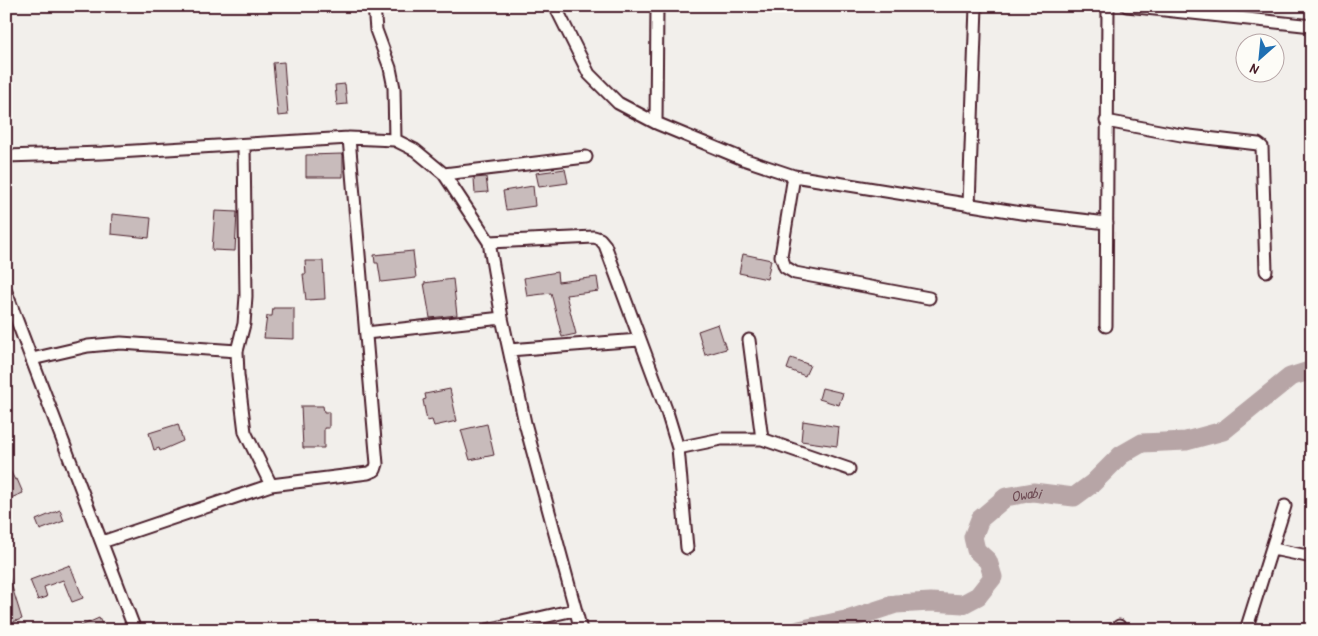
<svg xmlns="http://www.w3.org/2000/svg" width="1318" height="636" font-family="'Patrick Hand',sans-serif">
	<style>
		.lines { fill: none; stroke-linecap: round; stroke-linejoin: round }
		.river { stroke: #b7a5a6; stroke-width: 19 }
		.building { fill: #c8bbbb; stroke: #4a1f2b }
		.minor-casing { stroke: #4a1f2b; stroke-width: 15 }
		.minor { stroke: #fdfcf7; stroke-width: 11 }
		.labels { text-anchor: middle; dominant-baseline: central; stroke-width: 4.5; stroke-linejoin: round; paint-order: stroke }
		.water-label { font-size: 15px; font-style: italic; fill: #704e56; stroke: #fdfcf7 }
	</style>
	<rect width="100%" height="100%" fill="#f2efeb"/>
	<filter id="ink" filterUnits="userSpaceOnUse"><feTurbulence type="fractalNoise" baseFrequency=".02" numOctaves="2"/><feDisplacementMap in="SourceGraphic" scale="10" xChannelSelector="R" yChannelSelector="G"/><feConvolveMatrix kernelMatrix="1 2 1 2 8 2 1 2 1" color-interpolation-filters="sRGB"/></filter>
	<g filter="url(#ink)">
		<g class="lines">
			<path class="river" id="s1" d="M799 630 850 619 896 604 931 602 963 604 978 596 993 577 988 561 976 550 973 537 980 519 1006 497 1033 492 1074 497 1093 483 1121 455 1142 443 1186 441 1223 431 1290 377 1312 370"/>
		</g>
		<path class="building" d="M284 62 288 115 278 116 273 63Z
			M345 84 347 104 337 105 335 85Z
			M343 154V177H306V155Z
			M565 169 568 183 539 187 536 173Z
			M486 177 488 192 475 193 474 178Z
			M533 186 535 206 506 210 503 191Z
			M215 211 237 212 235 251 212 250Z
			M112 214 151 218 149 238 111 234Z
			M413 251 416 278 381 282 378 263H375L374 255Z
			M743 254 771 260 767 279 739 273Z
			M305 261H323L325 299 306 300 303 274H306Z
			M557 272 558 282 597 277 599 291 566 295 576 334 562 337 551 293 527 296 524 278Z
			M453 279 457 315 430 318 424 283Z
			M273 308H294V339L264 338 267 316H272Z
			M718 324 726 349 705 355 698 331Z
			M791 358 810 365 805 376 787 369Z
			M822 388 843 393 839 405 819 399Z
			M450 389 457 421 434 426 432 420 427 421 423 400 426 399 425 394Z
			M301 406H323L324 412H329V428H324V448H303Z
			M803 421 839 427 837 446 801 441Z
			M178 424 183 441 160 451 159 448 154 450 149 433Z
			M487 424 494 455 470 460 461 430Z
			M6 463 15 480 17 479 23 493 6 500Z
			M60 510 64 521 40 530 36 520Z
			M70 565 83 598 72 602 63 580 44 587 47 597 38 600 30 580Z
			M6 574H8L22 619 6 624Z
			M99 618 105 630H72Z"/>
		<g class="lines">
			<g class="minor-casing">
				<path id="minor" d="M374 6 376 30 390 68 394 88 395 140
					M555 6 589 74 618 103 656 123 743 159 794 176 1021 213 1107 223
					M1127 6 1312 26
					M1106 121 1181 135 1258 144 1262 147 1266 271
					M656 123 657 6
					M244 145 246 296 244 324 237 351 238 375 245 432 271 485
					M6 156 102 153 349 138 395 140 415 150 444 174 489 242 502 318 525 423 581 630
					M444 174 586 157
					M794 176 781 256 785 267 795 273 929 298
					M969 205 976 6
					M489 242 594 237 600 239 605 245 667 412 678 448 687 548
					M6 292 135 630
					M1106 326 1108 6
					M366 333 502 318
					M749 340 762 439
					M509 350 639 340
					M32 359 88 346 121 343 237 351
					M678 448 721 439H762L849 469
					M102 542 271 485 368 473 375 470 377 464 349 138
					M1273 549 1312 557
					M487 630 574 610
					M1117 630 1119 626
					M1246 630 1285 506"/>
			</g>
			<use href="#minor" class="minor"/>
		</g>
	</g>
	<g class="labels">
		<g class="water-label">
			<text stroke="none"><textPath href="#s1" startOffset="329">Owabi</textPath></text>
		</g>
	</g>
	<rect width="1318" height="636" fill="none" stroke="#fdfcf7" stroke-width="25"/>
	<rect x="12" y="12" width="1293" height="611" fill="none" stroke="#4a1f2b" stroke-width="2" filter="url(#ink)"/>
	<g transform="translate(1260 58) rotate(207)"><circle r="24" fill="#fdfcf7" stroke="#b5a4a5"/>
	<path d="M0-4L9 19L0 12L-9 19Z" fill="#1f6fb2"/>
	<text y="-8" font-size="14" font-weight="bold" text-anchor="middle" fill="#4a1f2b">N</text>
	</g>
</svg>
